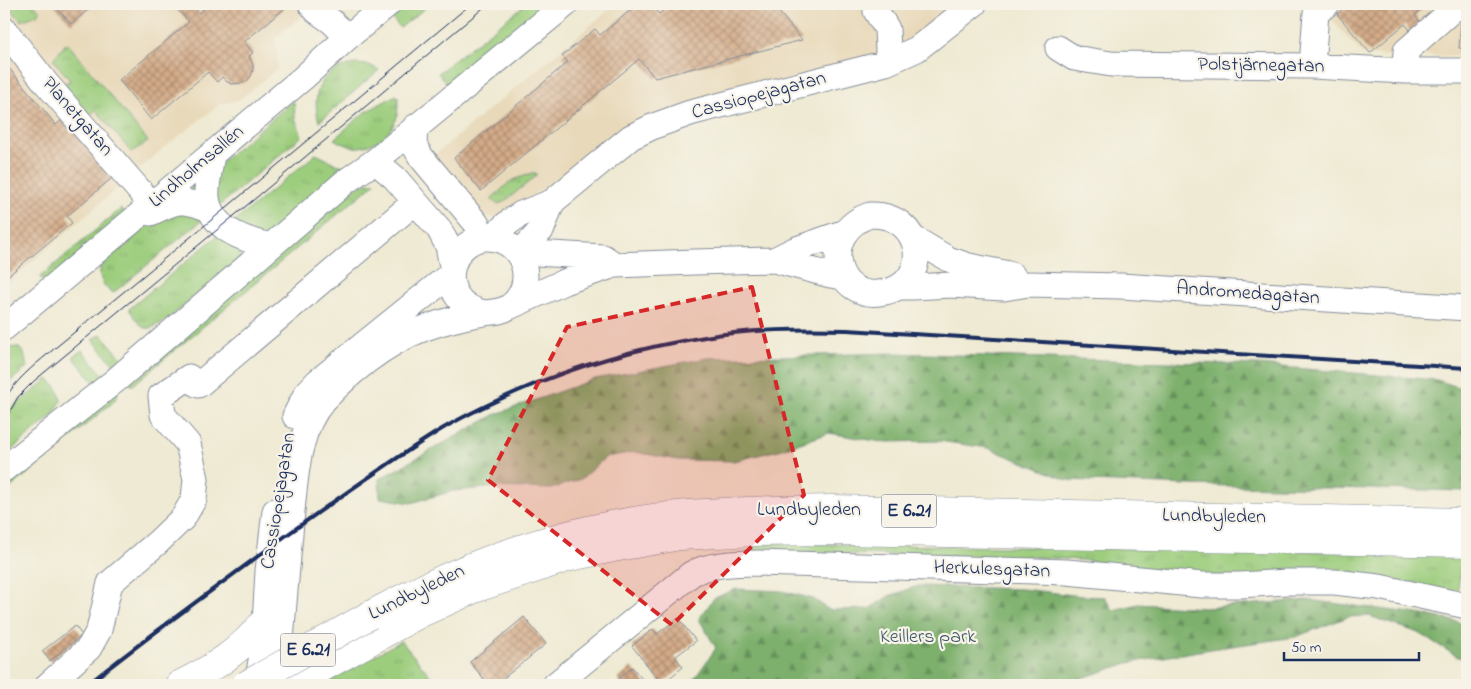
<svg xmlns="http://www.w3.org/2000/svg" width="1471" height="689" font-family="'Indie Flower',sans-serif">
	<style>
		.built { fill: #e8d9ba }
		.grass { fill: url(#grass-tufts); stroke: #5c7e6e }
		.forest { fill: url(#forest-firs); stroke: #4c7065 }
		.building { fill: url(#building-cross-hatch) }
		.lines { fill: none; stroke-linecap: round; stroke-linejoin: round }
		.minor-casing { stroke: #858c98; stroke-width: 27 }
		.highway-casing { stroke: #858c98; stroke-width: 29 }
		.minor { stroke: #fff; stroke-width: 25 }
		.highway { stroke: #fff; stroke-width: 28 }
		.tram { stroke: #1b2f5e; stroke-width: 1 }
		.rail { stroke: #1b2f5e; stroke-width: 4 }
		.highway-bridge-casing { stroke: #858c98; stroke-width: 29; stroke-linecap: butt }
		.highway-bridge { stroke: #fff; stroke-width: 28 }
		.marked { fill: #d62828; fill-opacity: 0.2; stroke: #d62828; stroke-width: 4; stroke-dasharray: 10 6; stroke-linejoin: round }
		.labels { text-anchor: middle; dominant-baseline: central; stroke-width: 4.5; stroke-linejoin: round; paint-order: stroke }
		.shield { fill: #f7f3e8; stroke: #5d6a87; stroke-width: 1 }
		.shield-label { font-size: 19px; font-weight: bold; fill: #1b2f5e }
		.street-label { font-size: 20px; fill: #1b2f5e; stroke: #f7f3e8 }
		.park-label { font-size: 20px; fill: #3b5666; stroke: #f7f3e8 }
	</style>
	<defs>
		<pattern id="grass-tufts" width="24" height="20" patternUnits="userSpaceOnUse" patternTransform="scale(1.25)"><rect width="24" height="20" fill="#9ccd7d"/><path d="M3 7l-1-3M5 7V3M7 7l1-3M15 17l-1-3M17 17v-4M19 17l1-3" fill="none" stroke="#86b06e"/></pattern>
		<pattern id="forest-firs" width="22" height="20" patternUnits="userSpaceOnUse" patternTransform="scale(1.25)"><rect width="22" height="20" fill="#7db06c"/><path d="M5 1l3.5 6h-7zM16 11l3.5 6h-7z" fill="#66905c"/></pattern>
		<pattern id="building-cross-hatch" width="8" height="8" patternUnits="userSpaceOnUse" patternTransform="scale(1.25)"><rect width="8" height="8" fill="#d4ab88"/><path d="M0 0l8 8M0 8l8-8" fill="none" stroke="#ab8c72"/></pattern>
	</defs>
	<rect width="100%" height="100%" fill="#f7f3e8"/>
	<filter id="ink" filterUnits="userSpaceOnUse"><feTurbulence type="fractalNoise" baseFrequency=".02" numOctaves="2"/><feDisplacementMap in="SourceGraphic" scale="10" xChannelSelector="R" yChannelSelector="G"/><feConvolveMatrix kernelMatrix="1 2 1 2 8 2 1 2 1" color-interpolation-filters="sRGB"/></filter>
	<filter id="wash" filterUnits="userSpaceOnUse"><feTurbulence type="fractalNoise" baseFrequency=".0096" numOctaves="4" result="noise"/><feDisplacementMap in="SourceGraphic" scale="20" xChannelSelector="R" yChannelSelector="G"/><feGaussianBlur stdDeviation="1.12" result="paint"/><feColorMatrix in="noise" values="0 0 0 0 0 0 0 0 0 0 0 0 0 0 0 0 0 1.4 0 .05"/><feComposite in="paint" operator="in"/></filter>
	<g filter="url(#wash)">
		<rect width="100%" height="100%" fill="#efead3"/>
		<path class="built" d="M4 4H317L275 38 278 68 239 100 220 104 166 146 4 286Z
			M616 4H985L931 42 640 119 502 218 481 216 431 158Z
			M1336 4H1467V56L1364 55 1325 13Z"/>
		<path class="grass" d="M7 4H34L40 11 37 15 21 21Z
			M402 4H430L400 28 389 14Z
			M526 4H552L452 90 438 73Z
			M68 44 146 139 148 142 131 152 96 110 88 117 62 85 70 80 54 61V58L65 45Z
			M356 64 369 65 379 70 319 122C310 90 323 68 356 64Z
			M396 95 398 97C398 103 398 110 397 116 392 134 374 147 356 147 349 147 340 142 334 139L364 113Z
			M292 102H294L295 118 302 136 206 217 113 293C105 289 97 277 101 267 102 264 107 260 109 257Z
			M316 154 336 164 347 167 168 319C143 333 145 332 129 309Z
			M532 173H536V176L504 202 497 204 491 199 511 181Z
			M367 183H375L133 385H131L125 379 357 187Z
			M121 209 128 215 45 284 40 277Z
			M101 334 126 363 118 370 93 340Z
			M18 347 24 353 27 368 4 386V348Z
			M82 350 107 379 98 387 73 357Z
			M48 379C56 385 59 391 61 401L52 416 4 456V414Z
			M117 391 118 396 112 403 4 493V481L65 429Z
			M755 543 1467 554V575H1460L1457 593 1210 576 1097 563 1095 561 1048 558 754 552Z
			M401 641 438 685H321Z"/>
		<path class="forest" d="M893 353 1258 365 1437 380 1467 390V491L1187 485 1067 480 988 448 939 441 882 442 829 433 783 449 734 461 678 460 635 452 606 457 581 479 551 489 498 487 453 491 411 503 380 498 379 479 496 414 595 379 707 358Z
			M918 586 1022 589 1082 596 1105 597 1113 610 1138 604 1204 608 1307 600 1412 613 1440 618 1467 624V659L1458 657 1419 633 1369 616 1348 617 1295 637 1211 649 1128 663 1061 685H687L693 681 716 648 699 619 714 598 736 589 782 591 814 599 829 610 869 609 889 596Z"/>
		<g id="blocks">
			<path class="building" d="M53 4H95L71 24Z
				M172 4H190L199 13 210 4H290L244 42 253 53 249 56 253 65V70L251 76 247 81 242 83 232 84 227 82 222 77 217 82 208 72 151 120 119 80 189 22Z
				M638 4H651L659 14 672 4H772L802 40 655 78 639 59 481 191 454 158 568 62 562 56 595 29 600 35Z
				M1349 4H1429L1415 15 1420 22 1410 30 1405 24 1370 53 1337 14Z
				M1461 22 1467 23V49L1459 48Z
				M4 62 56 125 62 120 72 133 74 131 112 178 67 216 72 223 4 279Z
				M524 617 546 644 495 685H489L470 662Z
				M678 618 696 641 675 657 683 667 662 684 632 646 653 629 657 634Z
				M75 626 82 635 50 661 42 651Z
				M632 667 647 685H623L618 679Z"/>
		</g>
	</g>
	<g filter="url(#ink)">
		<use href="#blocks" fill-opacity="0" stroke="#858c98" stroke-width="1"/>
		<g class="lines">
			<g class="minor-casing">
				<path id="minor" d="M311 4 317 11 331 21 348 37
					M876 11 887 29 888 51 886 63
					M4 29 46 83 152 205
					M1058 48 1074 58 1111 64 1312 66 1405 71H1467
					M1312 66 1316 13 1327 4
					M1405 71 1406 51 1459 4
					M415 127 414 145 421 157 476 223 485 238
					M212 155C210 168 206 184 207 197 210 229 244 240 271 246
					M375 161 395 178 439 229 448 246 452 266
					M151 213C176 200 183 198 209 209
					M870 215C924 213 933 282 885 292 834 304 818 232 870 215Z
					M491 238 509 222 521 214 552 202 631 137 654 126 690 113 886 63 917 49 974 4
					M913 238 948 259 969 266 1009 274 1013 276
					M519 254 542 229 552 202
					M521 257 535 253 603 257 615 265
					M774 260 794 250 845 232
					M899 287H912L951 285 1004 288 1028 284 1121 286 1467 308
					M509 307 564 282 615 265 695 262 774 260 830 275 843 277
					M4 328 303 78 348 37 388 4
					M295 416 306 394 317 382 451 274
					M4 469 116 380 345 182 375 161 436 111 566 4
					M278 684C280 649 283 614 286 579 288 556 290 533 292 511 296 473 298 429 324 400 355 367 395 336 440 323 454 319 469 315 484 313 493 312 501 312 509 307 536 288 527 246 496 239 450 229 429 302 485 313
					M48 685 89 648 99 630 110 583 158 542 183 518 194 499 196 479 188 444 163 415 161 396 189 377 198 385 201 383 415 202
					M257 685 264 642 268 571 275 511
					M555 685 691 574C712 563 734 564 757 563L1067 572 1202 585H1241L1286 582H1334L1379 587 1467 606"/>
			</g>
			<g class="highway-casing">
				<path id="highway" d="M370 615C415 591 462 568 511 552 563 534 623 521 677 515 729 510 781 510 832 509L1467 522
					M179 685C214 668 239 652 264 622
					M291 685 419 614 474 589 570 557 613 548 680 536 756 532 838 531 1467 543"/>
			</g>
			<use href="#minor" class="minor"/>
			<use href="#highway" class="highway"/>
			<path class="tram" d="M4 400C15 381 32 367 49 353L215 217 471 4
				M4 422 18 397 34 381 286 173 488 4"/>
			<path class="rail" d="M87 685C151 634 218 586 284 537 334 501 385 465 437 432 463 416 491 403 518 391 578 365 641 347 705 337 752 329 800 329 847 330L1467 368"/>
			<g class="highway-bridge-casing">
				<path id="highway-bridge" d="M246 685 370 615"/>
			</g>
			<use href="#highway-bridge" class="highway-bridge"/>
		</g>
	</g>
	<path class="marked" d="M752 287 804 495 672 625 488 480 567 327Z"/>
	<g class="labels">
		<g class="shield">
			<rect x="881.5" y="494.5" width="55" height="33" rx="4"/>
			<rect x="280.5" y="633.5" width="55" height="33" rx="4"/>
		</g>
		<g class="shield-label">
			<text x="909" y="511">E 6.21</text>
			<text x="308" y="650">E 6.21</text>
		</g>
		<g class="street-label">
			<text transform="translate(1261 66) rotate(1)">Polstjärnegatan</text>
			<text transform="translate(759 96) rotate(-15)">Cassiopejagatan</text>
			<text transform="translate(77 117) rotate(49)">Planetgatan</text>
			<text transform="translate(197 167) rotate(-40)">Lindholmsallén</text>
			<text transform="translate(1248 294) rotate(4)">Andromedagatan</text>
			<text transform="translate(279 501) rotate(-81)">Cassiopejagatan</text>
			<text x="809" y="510">Lundbyleden</text>
			<text transform="translate(1214 517) rotate(1)">Lundbyleden</text>
			<text transform="translate(992 570) rotate(2)">Herkulesgatan</text>
			<text transform="translate(417 593) rotate(-26)">Lundbyleden</text>
		</g>
		<g class="park-label">
			<text x="928" y="637">Keillers park</text>
		</g>
	</g>
	<rect width="1471" height="689" fill="none" stroke="#f7f3e8" stroke-width="20"/>
	<path d="M1284 652v8h135v-8" fill="none" stroke="#1b2f5e" stroke-width="2.5"/>
	<text x="1291" y="652" font-size="15" fill="#1b2f5e" stroke="#f7f3e8" stroke-width="4" paint-order="stroke">50 m</text>
</svg>
